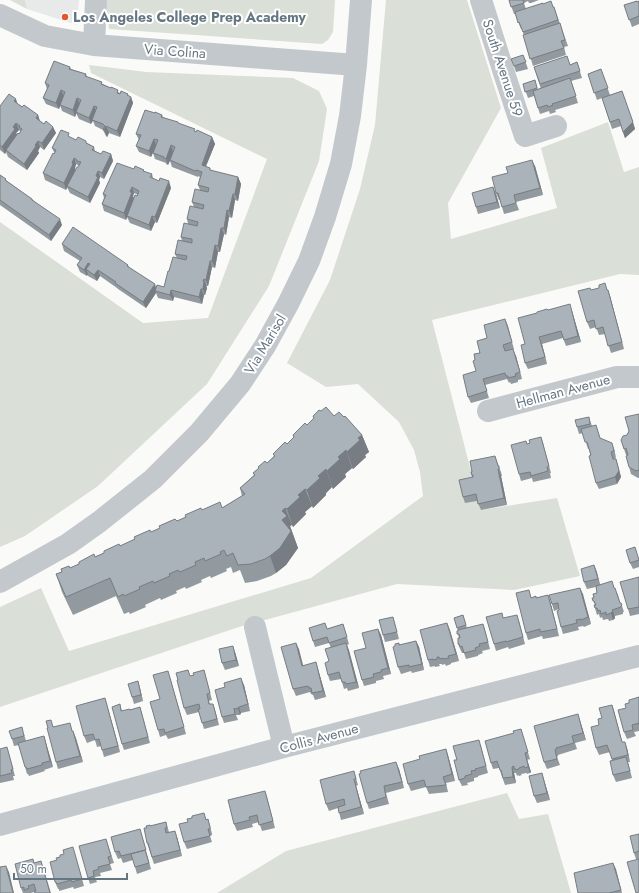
<svg xmlns="http://www.w3.org/2000/svg" width="639" height="893" font-family="Jost,sans-serif">
	<style>
		.built { fill: #e8e9e9 }
		.green { fill: #dadfd7 }
		.lines { fill: none; stroke-linecap: round; stroke-linejoin: round }
		.minor { stroke: #c3c8cc; stroke-width: 22 }
		.wall { fill: #929a9f; fill-rule: evenodd }
		.shaded-wall { fill: #777d82 }
		.building { fill: #aab3b9; stroke: #777d82 }
		.poi-dot { fill: #e4572e; stroke: #fff; stroke-width: 1.5 }
		.labels { text-anchor: middle; dominant-baseline: central; stroke-width: 4; stroke-linejoin: round; paint-order: stroke }
		.poi-label { font-size: 14px; font-weight: bold; fill: #657683; stroke: #fff; text-anchor: start }
		.street-label { font-size: 14px; fill: #657683; stroke: #fff }
	</style>
	<rect width="100%" height="100%" fill="#fafaf8"/>
	<path class="built" d="M25 0H79L77 25 27 9Z"/>
	<path class="green" d="M10 0H25L27 9Z
		M105 0H335L333 32 328 40 322 44 109 29Z
		M386 0H467L501 108 448 203 451 239 557 208 541 148 608 122 624 172 639 167V275L620 274 432 320 481 510 557 498 580 576 514 590 397 584 239 627 0 707V607L41 588 69 651 311 578 423 496 420 472 414 450 399 422 358 384 326 387 287 363 330 280 360 189 375 125Z
		M89 65 146 72 293 78 319 91 327 109 319 161 269 286 207 384 98 486 25 536 0 547V222L143 323 208 318 267 159 91 73Z
		M507 793 519 819 548 814 571 893H217L286 851Z"/>
	<g class="lines">
		<path class="minor" d="M481 0 505 76 525 136 556 126
			M0 15 45 36 94 45 356 65
			M94 45 96 0
			M488 411 617 377H639
			M0 582 68 544 99 522 153 479 199 433 240 384 265 346 288 304 309 261 325 217 341 164 350 116 356 65 361 0
			M255 627 284 747
			M0 825 284 747 451 704 639 656"/>
	</g>
	<path class="wall" d="M509 0H539L531 3H529L528 1 524 3 526 9 543 4 554 7 568 46 564 47 566 55 533 66 522 29H521L515 14H514Z
		M639 1V24L632 27 624 5Z
		M523 55 528 69 516 72 514 66Z
		M577 62 582 78 571 81 578 103 555 110 556 112 550 114 549 111 540 114 534 96 528 98 523 84 535 80 538 90 541 89 534 67 570 65Z
		M70 67 71 69 86 74 87 77 103 84 120 93 128 94V96L131 97 133 103 120 137 109 133 107 137 106 136 103 130 95 126 93 121 91 124 79 119 76 113 75 117 62 111 60 105 59 109 46 104 43 98 47 89 45 83Z
		M601 69 610 95 622 91 635 129 625 138 621 126 612 129 602 98 597 100 588 74Z
		M18 104 38 115 40 121 44 124 53 127 56 133 44 150 40 147 38 151 39 153 27 170 8 157 6 152 5 154 0 150V106ZM19 130 21 132 19 134H17L16 133Z
		M155 113 162 115 163 117 196 132 212 137 215 144 206 166 212 171 238 177 241 184 238 201 235 200 232 218 229 217 226 235 224 234 220 252H218L215 268 212 267 208 286H206L207 288 205 295H204L202 304 174 297 173 301 158 298 156 293 146 308 118 289 117 288 100 276 97 281 88 276V274L87 276 80 272 77 265 80 261 64 251 62 244 128 265 129 267 156 288 164 287 169 271 177 258 175 254 182 241 181 237 188 224 187 219 194 207 192 202 200 190 198 185 200 177 198 176V177L172 167 170 161 168 165 166 164V163L155 159 153 153 151 157 139 152 136 146 139 140 136 134Z
		M71 138 76 140 87 143 94 147 95 151 101 154H111L113 161 104 179 100 177 99 180 100 183 90 203 70 193 67 187 66 190 45 180 43 173 55 154 52 148ZM76 164 79 166 75 170V168Z
		M535 166 543 195 516 202 519 210 504 214 500 200H499L496 193Z
		M134 169 144 170V172L152 174 153 178 171 188 157 223 155 222 151 231 130 223 127 217 126 220 104 211 102 204 104 198 103 194ZM134 193 138 195 134 199 133 196Z
		M0 175 7 181 32 199 33 200 62 225 51 241 0 205Z
		M496 194 500 208 478 214 476 207Z
		M591 290H608L610 296 624 349 611 353 605 334 599 335 596 327 590 329 587 322Z
		M548 310 572 311 581 342 566 346 563 338 542 344 547 364 528 369 525 363Z
		M505 319 514 349 505 351 516 356 522 379 518 380V382L511 384 510 382 509 383 507 379 485 385 489 398 471 403 468 397 476 371 475 360 487 338Z
		M321 411 334 416 344 417 362 435 369 452 365 455 366 457 353 469 352 468 345 474 346 477 333 489 332 487 326 493V495L313 508 312 506 305 512 306 514 293 527 292 525 290 526 298 548 286 565 276 573 271 576 257 581 245 583 240 570 233 573 231 567 226 569 227 571 211 578 210 576 201 580 202 582 186 589 185 587 176 591 177 593 161 600 160 598 145 605 146 607 130 614 129 612 124 614 116 596 73 615 62 592 56 574 202 510 222 508 242 496 240 488 254 475 253 473 259 468 258 467 267 463 274 456 273 454 287 444 294 438 293 435 307 425 314 419 313 416Z
		M639 414V478H638L631 474 626 456 628 455H626L621 440 627 435Z
		M589 417 592 426 596 425 600 438 614 449 616 458 614 459H616L621 477 617 484 599 489 596 483 589 449H588L583 433 579 434 577 427Z
		M541 437 543 443 551 473H550L551 478 533 482 532 478 521 481 519 474 528 444 530 443Z
		M495 456 501 472 502 476H501L507 505 481 510 477 501 465 503 463 497 472 477 471 472Z
		M639 559V567L633 569 630 563Z
		M594 565 600 584 614 588 618 595 620 603H621L624 612H623V614L615 616V618L613 620 609 621 608 619 603 620 602 617 600 618 599 614 597 615 594 605H595L592 598H594L597 593 596 587 587 589 584 582Z
		M639 577V614L630 616 628 609Z
		M580 588 591 624 584 627 583 626 578 627 579 630 563 634 561 627 559 609 554 611 552 604Z
		M548 595 550 601 559 636 543 639 542 636 528 640 526 633 531 597 536 598Z
		M463 615 467 628 483 624 485 630 490 649 482 651 483 653 478 655V656L466 659 464 653H462L461 651 458 644 459 638 457 631H458L454 618Z
		M393 617 399 639 385 642 383 635Z
		M504 618 519 621 525 644 509 649 508 647 496 651 494 644Z
		M447 623 459 661 451 663V664L446 666 445 664 442 665V664H439L440 666 435 667V666L430 667 428 660Z
		M343 624 349 644 347 645 359 688 348 691 347 688 344 689 341 679 330 681 328 675 329 661 331 648 329 643 315 647 313 641 327 629Z
		M378 629 381 635 391 674 383 676 384 679 376 681V683L364 686 362 680 366 648Z
		M416 641 419 647 424 670 412 673 411 671 401 674 398 667 400 645Z
		M296 643 303 666 316 662 326 697 315 700 313 695 311 694 310 692 296 696 293 689Z
		M235 652 239 666 225 670 222 663Z
		M204 670 206 677 212 700 209 701 210 704H213L219 725 204 729 199 712 187 715 184 708 191 676 194 675Z
		M170 677 186 734 168 739 166 735 160 737 158 730 160 699Z
		M138 681 143 701 134 704 132 697Z
		M244 685 250 711 241 713 240 715H236L238 720 224 723 222 717Z
		M639 697V731L634 732 636 736 627 739 624 732 626 708 629 703Z
		M105 698 107 705 120 752 104 757 101 746 97 747 95 740 87 743 84 736Z
		M120 704 122 711 130 710 140 707 142 714 150 743 124 750 122 744Z
		M612 705 614 711 622 742 627 748 630 762H628L632 778 616 782 613 775 612 760 610 752 599 755 596 748 599 725 602 718Z
		M578 714 586 740 575 743 577 749 558 755V756L557 757 560 765 547 769 544 762Z
		M53 727 73 731 83 762 58 769 56 762Z
		M521 729 530 759 527 760 531 772 530 773 527 774V773L521 774 522 775 519 776 518 775 517 776 516 773H514L516 783 505 785 499 768 493 769 491 763 514 733Z
		M24 734 26 741 44 736 53 767 44 770 45 771 29 776 28 774H27L25 767 19 745 14 746 12 739Z
		M481 746 488 773 478 776V777L474 778V781L467 783 468 785 462 786 459 780 457 760Z
		M0 749 9 754 15 776H13L14 780 0 783Z
		M446 749 455 781 446 783 448 792 429 794 426 787 411 791 408 784 420 759Z
		M399 769 404 788 386 793 389 804 369 809 367 803Z
		M542 773 550 800 537 803 534 796Z
		M356 778 358 785 356 786 364 814 341 820 338 808 329 811 326 804Z
		M265 791 267 797 275 828 262 831 259 822 252 824 253 827 237 831 234 824Z
		M204 813 206 820 208 819 210 826 212 834V835L210 836 212 842 187 849 184 842 188 822 192 818Z
		M166 822 169 832 177 837 182 856 154 864 147 843 150 826Z
		M140 829 142 836 151 869 137 874 133 860 123 863 121 858 118 859 115 852Z
		M639 834V859H636L634 853Z
		M106 839 114 863 110 864 112 870 100 873 101 876 95 877 97 882 90 884 88 878Z
		M75 854 84 886 74 889 73 887 59 891V889H58L55 882 57 860Z
		M41 861 51 893H35L34 892 31 893H23L21 888 34 863Z
		M613 863 622 893H578Z"/>
	<path class="shaded-wall" d="M61 90 64 97 59 109 56 103Z
		M128 94 130 100 131 97 133 103 120 137 117 131Z
		M77 98 80 104 75 117 73 110Z
		M16 99 18 105 14 101Z
		M94 106 96 112 91 124 89 118Z
		M38 115 40 122 36 118Z
		M633 122 635 129 625 138 623 132Z
		M16 123 19 130 16 133 17 135 6 150V152L5 154 2 147Z
		M106 126 109 133 107 137 104 130Z
		M53 127 56 133 44 150 42 143Z
		M212 137 215 144 204 171 202 165Z
		M154 139 156 145 151 157 149 151Z
		M38 141 40 147 38 151 39 153 27 170 24 164Z
		M171 145 173 152 168 165 166 159Z
		M111 154 113 161 104 179 102 173Z
		M74 158 76 164 75 168 76 170 66 190 64 183Z
		M532 160 535 166 543 195 540 188Z
		M98 171 100 177 99 180 100 183 90 203 88 197Z
		M238 177 241 184 238 201 235 194Z
		M169 181 171 188 157 223 155 217Z
		M132 187 134 193 133 196 134 199 126 220 124 213Z
		M493 187 496 194 500 208 497 202Z
		M233 194 235 200 232 218 229 211Z
		M227 210 229 217 226 235 224 228Z
		M152 216 155 222 151 231 149 225Z
		M60 219 62 225 51 241 49 235Z
		M221 228 224 234 220 252 218 246Z
		M215 245 218 252 215 268 212 261Z
		M210 261 212 267 208 286 206 280Z
		M88 263 91 270 86 269 88 274 87 276 84 270Z
		M98 270 100 276 97 281 94 275Z
		M204 279 207 288 205 295 203 289Z
		M155 284 157 291H155L156 293 146 308 143 302Z
		M201 289 204 295 202 304 199 297Z
		M171 290 174 297 173 301 170 295Z
		M608 290 610 296 624 349 622 342Z
		M570 304 572 311 581 342 578 336Z
		M505 319 508 326 514 349 512 342Z
		M539 337 542 344 547 364 545 357Z
		M513 349 516 356 522 379 520 372Z
		M362 435 369 452 365 455 366 457 353 469 347 452 358 438Z
		M612 443 614 449 616 458 614 451Z
		M346 450 352 468 345 474 346 477 333 489 327 471 338 457Z
		M616 459 621 477 617 484 615 477Z
		M326 469 332 487 326 493V495L313 508 307 490 318 476Z
		M498 469 501 476 507 505 504 498Z
		M305 489 312 506 305 512 306 514 293 527 287 509 298 495Z
		M285 508 292 525 290 526 298 548 286 565 276 573 270 556 282 520V511Z
		M594 565 597 572 600 585 598 579Z
		M580 588 583 594 591 624 588 617Z
		M548 595 550 601 559 636 557 629Z
		M613 611 615 618 613 620 611 613Z
		M447 623 450 630 459 661 456 654Z
		M378 629 381 635 391 674 388 668Z
		M416 641 419 647 424 670 422 664Z
		M296 643 299 649 305 673 302 666Z
		M346 643 349 650 359 688 356 682Z
		M233 646 235 652 239 666 236 660Z
		M316 662 326 697 323 691Z
		M241 678 244 685 250 711 248 704Z
		M138 681 140 688 143 701 141 695Z
		M105 698 107 705 120 752 118 746Z
		M213 704 215 710 219 725 217 719Z
		M612 705 614 711 624 749 622 742Z
		M239 707 241 713 240 715 238 708Z
		M578 714 580 721 586 740 583 733Z
		M73 731 76 738 83 762 80 756Z
		M44 736 46 743 53 767 50 761Z
		M625 742 627 748 630 762 628 755Z
		M446 749 448 755 455 781 452 774Z
		M525 753 531 772 530 773 528 767Z
		M396 762 399 769 404 788 402 782Z
		M512 767 514 773 516 783 513 777Z
		M542 773 544 780 550 800 547 793Z
		M354 779 364 814 361 807Z
		M175 831 177 837 182 856 180 850Z
		M613 863 616 869 622 893 621 890Z
		M6 866 9 872 14 893H13Z"/>
	<path class="building" d="M509 0H523L524 3 511 7Z
		M551 1 553 7H554L558 20 523 32 519 22 518 23 515 12 543 3V4Z
		M637 1V2L639 1V16L629 20 624 5Z
		M560 23 565 40 561 41 564 48 530 59 523 35Z
		M523 55 526 62 514 66 511 59Z
		M567 56 570 65 577 62 580 71 540 84 534 67Z
		M54 61 70 67 69 69 86 74 85 76 102 82 101 84 111 88V87L118 90 117 93 120 94 121 91 128 94 127 95 131 97 117 131 106 126 104 130H103L105 126 103 124 92 120 97 107 94 106 89 118 76 112 81 100 77 98 73 110 60 105 65 92 61 90 56 103 43 98 49 85 45 83Z
		M601 69 608 88 594 93 588 74Z
		M570 78 576 96 552 104 553 105 548 107 547 105 538 108 533 91Z
		M535 80 537 88 525 92 523 84Z
		M622 91 633 122 623 132 619 119 610 122 602 98Z
		M9 94 16 99 14 101 22 107 24 105 38 115 36 118 44 124 46 121 53 127 42 143 38 141 35 145 36 146 24 164 6 150 18 133 19 134 22 129 19 127 20 126 16 123 13 127 15 129 2 147 0 145V106Z
		M145 110 155 113V112L162 115 161 117 178 122V123L195 129 194 131 196 132 197 130 212 137 202 165 210 168V170L238 177 235 194H233L229 211 227 210 224 228H221L218 246 215 245 212 261H210L206 280 204 279 203 281H204L203 289H201L199 297 171 290 170 295 155 291 157 285 164 287 168 271H169L173 257 186 260 187 256 175 254 178 240 192 243V239L181 237 184 223 197 226 198 222 187 219 190 206 203 209 204 205 192 202 195 189 208 192 209 188 198 185 202 172 196 170 195 171 170 160 175 147 171 145 166 159 164 158V157L153 153 158 140 154 139 149 151 136 146 141 135 136 134Z
		M61 130 69 133 68 136 76 140 78 137 86 141V143L94 147 92 150 101 154 103 151 111 154 102 173 98 171 96 176 98 177 88 197 67 186 77 167H78L81 162 77 161V160L74 158 72 163 73 164 64 183 43 173 53 153 54 154 56 150 52 148Z
		M532 160 540 188 514 195 516 203 502 207 498 193H496L492 177 508 173 506 167Z
		M117 163 134 169 135 166 144 170 143 171 152 174 150 177 159 181 160 178 169 181 155 217 152 216 149 225 127 216 135 195 137 196 139 191 132 187 130 192H132L124 213 102 204 106 195 103 194Z
		M0 175 6 179 5 180 32 199V200L60 219 49 235 0 200Z
		M493 187 497 202 476 207 472 193Z
		M73 227 128 265 127 266 155 284 143 302 115 283 116 282 98 270 94 275 86 269 90 264 88 263 84 270 77 265 82 258 62 244Z
		M605 283 607 290H608L622 342 608 346 603 327 596 329 594 320 587 322 578 291 590 288 591 290 599 288V285Z
		M570 304 578 336 564 340 561 331 539 337 545 357 525 363 521 345 525 344 518 318 537 313V312L547 309 548 310Z
		M505 319 512 342 503 345 505 351 513 349 520 372 515 374 516 376 508 378V376H506L505 373 483 379 487 391 468 397 463 375 476 371 473 361 475 360 474 354 480 353 477 341 487 338 484 325Z
		M326 407 334 416 339 412 344 417 345 416 362 435 358 438 360 440 347 452 346 450 338 457 340 459 327 471 326 469 318 476 320 478 307 490 305 489 298 495 300 497 287 509 285 508 282 511 287 516 282 520 291 531 280 548 270 556 265 559 251 564 238 565 233 553 227 556 224 550 220 552 221 554 205 561 204 558 195 562 196 565 180 572 178 570 169 574 170 576 154 583 153 581 139 587 140 589 124 596 123 594 118 597 110 578 66 597 56 574 62 572 61 569 69 566 70 568 79 564V562L94 554 95 557 104 553V551L119 544 120 546 135 539 134 537 150 530 151 532 160 528 159 526 175 519 177 521 186 517 185 515 201 508 202 510 220 502 222 508 245 494 240 488 255 475 253 473 259 468 258 467 265 461 267 463 275 456 273 454 285 442 287 444 294 437 293 435 305 423 307 425 314 418 313 416 319 410 321 411Z
		M639 414V470L636 471 629 467 626 456 628 455 626 448 624 449 621 440 623 436 627 435 629 431 625 417Z
		M589 417 590 424 577 427 575 420Z
		M596 425 600 438 612 443 614 451 611 452 613 459H616L619 471 615 477 596 483 589 456 591 455 587 442H585L581 429Z
		M541 437 549 466 547 467 548 471 531 476 530 472 519 474 511 445 526 441 527 444 530 443 529 440Z
		M495 456 498 466H499V469H498L504 498 478 504 476 494 463 497 459 480 473 477V475H472L471 472H472L470 461Z
		M635 547 639 560 630 563 626 550Z
		M594 565 598 579 584 582 581 569Z
		M639 577V607L628 609 620 582Z
		M612 581 614 588H615L620 603H621L622 605 621 606V607L612 610 613 611 611 613 606 615V612L601 614 600 610 598 611 597 608H595L594 605H596L594 601H593L592 598H594L593 594 597 593 596 586Z
		M580 588 588 617 581 620V619L576 620 577 623 561 627 557 611 559 610 558 603 552 604 549 595Z
		M529 590 531 598 536 596V598L548 595 557 629 540 632V629L526 633 516 593Z
		M502 613 503 618 517 615 523 637 506 642V641L494 644 486 617Z
		M463 615 466 625 457 628 454 618Z
		M393 617 397 632 383 635 379 620Z
		M325 623 327 629 343 624 347 637 329 643 327 637 313 641 309 628Z
		M447 623 456 654 448 656 449 658 443 659V658L440 659 439 657H437V659L433 660V659L428 660 420 630Z
		M483 624 488 642 479 644 480 646 475 648 476 650 464 653 462 646 460 647 459 644H458V638H460L459 634H457V631H458V630Z
		M378 629 388 668 381 670V672L373 674 374 677 362 680 354 651 366 648 362 633Z
		M416 641 422 664 409 667V665L398 667 393 647 395 646V644L399 643V645Z
		M296 643 302 666 316 662 323 691 312 693 311 688H309L308 686 293 689 281 647Z
		M346 643 356 682 346 684 345 682H342L339 672 328 675 325 663 329 661 325 649Z
		M233 646 236 660 222 663 219 649Z
		M188 670 190 676 194 675 193 673 204 670 210 693 207 694 209 704H213L217 719 202 723 198 709H200L199 704 184 708 177 680H178L176 673Z
		M168 671 184 727 165 733 164 729 158 730 150 702 160 699 153 675Z
		M241 678 248 704 239 707 238 708 235 709 234 708 235 714 222 717 215 690 225 687 224 683Z
		M138 681 141 695 132 697 128 684Z
		M639 697V725V723L632 725 633 730 624 732 618 710 626 708 625 704 629 703V700Z
		M105 698 118 746 102 750 99 739 95 740 93 734 84 736 76 706Z
		M120 704 121 711 130 709V710L140 707 148 737 122 744 112 707Z
		M612 705 622 742H625L628 755 612 759 607 745 596 748 591 727 599 725 598 719 602 718 599 708Z
		M578 714 583 733 572 736 574 743 556 748V750H555L557 759 544 762 534 726Z
		M51 720 53 727 70 723 72 731H73L80 756 56 762 47 728H48L46 721Z
		M22 727 24 736 12 739 9 731Z
		M521 729 528 752 525 753 528 765V767L525 768 524 766 519 768V769L516 770V769H514V766L512 767 513 777 503 778 501 770H500L497 761 491 763 485 741 514 733 513 731Z
		M44 736 50 761 42 763V765L27 769 26 767H25L18 743Z
		M479 740 486 766 475 769 476 770 471 771 472 774 465 776V778L459 780 454 760H457L453 746Z
		M7 747 13 769 11 770 12 773 0 776V749Z
		M446 749 452 774 443 777 446 785 426 787 424 780 408 784 403 764 420 759 419 756Z
		M626 757 630 771 613 775 610 761Z
		M396 762 402 782 384 786 386 797 367 803 359 774 361 773 360 771Z
		M354 771 356 779H354L361 807 339 813 338 807 345 805 344 799 326 804 320 780Z
		M542 773 547 793 534 796 529 776Z
		M265 791 273 821 259 825 257 815 249 817 250 820 234 824 228 800Z
		M204 813 206 820 208 819 210 827V829H208L210 836 184 842 179 824 188 822 187 819 192 818V816Z
		M166 822 167 828H165L166 833 175 831 180 850 152 857 148 843H147L144 828H147L146 826 150 825V826Z
		M140 829 146 850 121 856 119 851 115 852 111 837Z
		M639 834V851L634 853 630 836Z
		M106 839 111 856 108 857 110 864 98 867 99 869 93 871 94 876 88 878 79 846Z
		M73 847 82 879 72 882 71 880 57 884 56 882H55L50 862 57 860 56 858 60 857V855L64 854 63 850Z
		M145 850 149 863 135 867 131 854Z
		M33 859 34 863 41 861 50 893H35L34 891H36L34 884 28 886 29 888 24 890V887L21 888 15 864Z
		M639 859V892L636 893 627 862Z
		M613 863 621 890 609 893H578L574 873Z
		M6 866 13 893H0V867Z"/>
	<circle class="poi-dot" cx="65" cy="17" r="4"/>
	<g class="labels">
		<g class="poi-label">
			<text x="73" y="17">Los Angeles College Prep Academy</text>
		</g>
		<g class="street-label">
			<text transform="translate(175 51) rotate(4)">Via Colina</text>
			<text transform="translate(503 68) rotate(72)">South Avenue 59</text>
			<text transform="translate(265 344) rotate(-59)">Via Marisol</text>
			<text transform="translate(563 391) rotate(-15)">Hellman Avenue</text>
			<text transform="translate(319 738) rotate(-15)">Collis Avenue</text>
		</g>
	</g>
	<path d="M14 873v6h113v-6" fill="none" stroke="#657683" stroke-width="2"/>
	<text x="20" y="873" font-size="12" fill="#657683" stroke="#ffffff" stroke-width="3" paint-order="stroke">50 m</text>
</svg>
